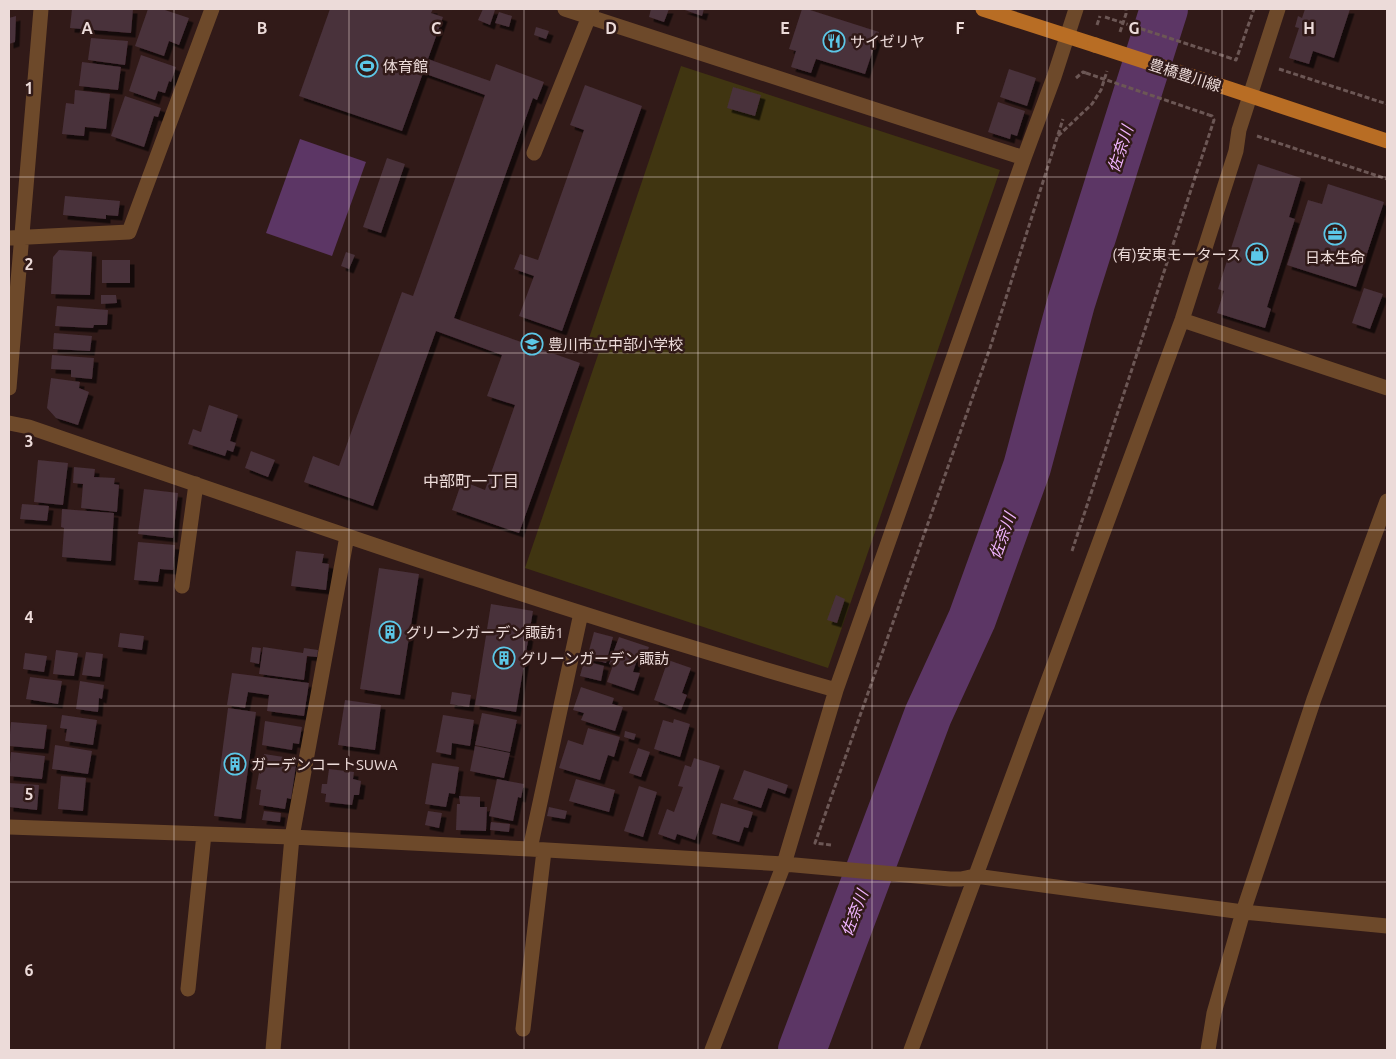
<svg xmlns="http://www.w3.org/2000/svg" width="1396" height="1059" font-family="Ubuntu,'Noto Sans JP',sans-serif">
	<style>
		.green { fill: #403511 }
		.water { fill: #5c3665 }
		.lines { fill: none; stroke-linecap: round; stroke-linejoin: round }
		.river { stroke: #5c3665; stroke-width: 48 }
		.building { fill: #49313b; filter: url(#shadow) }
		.path { stroke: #6c5755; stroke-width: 3; stroke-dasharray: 5 2.5; stroke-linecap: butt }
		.minor { stroke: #6d492a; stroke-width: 15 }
		.major { stroke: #b86d24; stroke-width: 15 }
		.path-bridge { stroke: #6c5755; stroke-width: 3; stroke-dasharray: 5 2.5; stroke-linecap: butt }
		.major-bridge { stroke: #b86d24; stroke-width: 15 }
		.grid { fill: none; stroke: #ecdbd9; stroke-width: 1; stroke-opacity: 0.55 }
		.labels { text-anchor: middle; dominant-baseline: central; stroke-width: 5; stroke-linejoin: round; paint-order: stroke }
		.poi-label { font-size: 15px; fill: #ecdbd9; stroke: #311a18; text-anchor: start }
		.street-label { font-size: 15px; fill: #ecdbd9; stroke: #311a18 }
		.water-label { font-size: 16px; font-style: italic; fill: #efb3fd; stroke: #311a18 }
		.neighbourhood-label { font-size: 16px; fill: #ecdbd9; stroke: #311a18 }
		.grid-label { font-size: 16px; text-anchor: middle; font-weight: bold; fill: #ecdbd9; stroke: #311a18; stroke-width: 5; stroke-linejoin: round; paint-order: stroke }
	</style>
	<defs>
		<filter id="shadow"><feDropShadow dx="4.5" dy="4.5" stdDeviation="0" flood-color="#0009"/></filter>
	</defs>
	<rect width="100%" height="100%" fill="#311a18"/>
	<path class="green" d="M681 66 1000 170 828 668 525 568 599 352 586 347Z"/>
	<path class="water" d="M300 139 366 162 332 256 266 233Z"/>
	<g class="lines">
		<path class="river" d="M802 1050 928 715 972 619 1027 467 1071 303 1164 9"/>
	</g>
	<path class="building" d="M72 9H133L131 33 70 28Z
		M148 9H162L189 18 179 45 169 41 164 56 135 46Z
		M330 9H433L431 13 443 17 428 59 490 81 496 64 544 82 537 100 533 98 454 318 580 363 519 533 452 510 462 481 485 490 515 405 487 396 502 355 436 331 373 506 304 482 313 456 339 466 402 292 413 296 485 95 423 73 402 131 299 96Z
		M483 9 495 10 490 25 478 20Z
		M651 9H669L664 22 649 17Z
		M682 9H704L702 16Z
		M802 9H807L879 32 865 74 816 59 811 73 791 67 796 51 789 49Z
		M1305 9H1350L1334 58 1313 51 1309 64 1289 58 1299 28 1295 27 1298 16 1302 18Z
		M499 12 512 16 509 27 495 23Z
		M16 16 15 42 9 44V18Z
		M536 27 549 31 546 39 534 35Z
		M91 38 128 41 125 65 88 60Z
		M141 55 176 67 171 82 169 81 165 93 158 91 155 100 129 91Z
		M82 62 121 67 118 90 79 86Z
		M1009 69 1036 78 1027 106 1000 97Z
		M585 85 642 106 562 331 519 316 534 276 514 269 520 254 538 260 584 130 570 125Z
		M733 87 761 95 755 116 727 108Z
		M75 90 110 94 106 129 85 127 84 136 62 134 66 103 74 104Z
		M125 96 161 108 158 117 154 116 144 147 111 136Z
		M998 102 1025 111 1017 136 1011 134 1010 139 988 132Z
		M387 158 405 164 381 233 363 227Z
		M1258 164 1301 178 1289 217 1295 219 1267 307 1271 309 1265 328 1217 313 1224 291 1218 289Z
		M1328 184 1384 202 1356 287 1287 265 1308 200 1322 204Z
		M65 196 120 201 118 216 106 215V219L63 215Z
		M59 250 92 252 90 295 51 294 53 257Z
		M346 252 355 255 349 269 341 266Z
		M102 260H130V283H102Z
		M1364 288 1383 294 1370 329 1352 323Z
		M101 295H116L117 303 101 304Z
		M57 306 108 310 107 325H94L93 328 55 326Z
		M54 333 92 336 90 351 53 349Z
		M52 355 94 358 92 379 71 377V370L51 369Z
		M51 378 80 382 79 388 89 392 78 425 56 418 47 408Z
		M209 405 238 415 230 441 236 443 233 452 227 450 225 456 188 444 193 429 201 432Z
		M251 451 275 460 268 477 245 468Z
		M38 460 68 463 63 505 34 502Z
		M74 467 95 469 94 477 115 478 114 484 119 485 117 512 81 508 83 484 73 483Z
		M144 489 178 493 173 538 138 534Z
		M22 504 49 506 47 521 20 519Z
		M62 509 114 513 111 561 62 557 64 528 61 527Z
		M138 542 175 545 173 570 160 569 158 582 134 580Z
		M296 551 324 554 322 563 329 564 326 590 291 586Z
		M379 568 419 574 400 695 360 689Z
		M836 595 845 599 837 623 827 620Z
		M491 604 533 611 516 712 475 705Z
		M594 632 613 637 606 663 587 658Z
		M120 633 144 636 142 650 118 647Z
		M619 637 649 647 644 662 637 660 633 672 640 673 634 691 607 682 613 665 609 664Z
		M252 647 261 648 259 664 250 662Z
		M263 647 303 653 304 648 318 650 317 657 307 656 304 680 259 674Z
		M56 650 78 653 74 676 53 674Z
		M86 652 103 654 100 677 82 675Z
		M25 653 47 656 44 672 23 669Z
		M668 660 691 668 682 693 687 695 681 710 654 700Z
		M584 661 604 666 601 681 580 676Z
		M232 673 309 683 304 716 267 711 269 695 248 692 245 708 227 705Z
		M30 677 62 681 58 704 26 699Z
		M80 681 104 685 102 699 99 698 98 712 76 709Z
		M581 687 614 698 612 704 623 707 615 731 581 720 584 713 573 710Z
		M452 692 471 695 469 707 450 704Z
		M345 700 381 705 375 750 338 745Z
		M228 708 256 712 241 819 214 816Z
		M482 713 517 720 510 752 475 745Z
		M62 715 97 720 93 745 65 741 67 729 60 728Z
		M443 715 474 720 470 746 452 743 451 755 436 752Z
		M674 719 690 724 680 757 654 749 663 720 673 723Z
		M265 721 302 727 299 744 293 743 292 750 262 745Z
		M11 722 47 725 44 749 9 746Z
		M588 728 620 737 614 757 608 755 600 780 559 768 568 740 583 745Z
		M625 731 636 734 634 740 624 737Z
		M55 745 92 751 88 774 52 769Z
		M475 746 510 753 504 778 470 771Z
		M638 748 650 752 641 777 629 773Z
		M11 752 45 756 42 779 9 776Z
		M264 754 297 759 291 799 287 798 285 809 259 805 261 790 256 789 259 773 261 774Z
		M694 758 720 766 695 840 677 834 675 840 658 834 667 809 674 812 683 787 678 786 685 765 691 767Z
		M432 763 459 767 455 794 449 793 446 807 425 804Z
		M329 769 354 772 353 779 361 781 359 795H354L352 805 325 802 326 794 321 793 322 784H327Z
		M744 770 788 785 785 794 768 788 761 808 733 799Z
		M61 776 86 778 83 811 58 809Z
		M497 779 524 784 521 798 518 797 513 821 489 816Z
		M576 779 615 790 609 812 569 801Z
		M9 783 39 785 37 810 9 807Z
		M639 786 657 792 643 837 624 831Z
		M459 796 480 797V807H487L486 831 456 830 457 804H460Z
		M721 803 753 812 748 828 744 827 739 842 712 834Z
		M549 807 567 811 565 819 547 816Z
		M264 811 281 813 280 822 262 820Z
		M428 811 442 813 439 828 425 825Z
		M491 822 510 824 509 832 490 830Z"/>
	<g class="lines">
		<path class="path" d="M1097 25 1100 16
			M1120 32 1126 14V9
			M1227 57 1236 60 1254 9
			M1279 69 1387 104
			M1076 78 1083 72 1086 73
			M1058 136 1092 104 1101 90 1107 71
			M1257 136 1387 179
			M1072 551 1214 120 1212 116 1209 115
			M831 845 815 843 990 348 1063 119"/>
		<path class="minor" d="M565 9 1024 158
			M534 153 592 9
			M9 238 129 232 212 9
			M1182 320 1387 388
			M9 388 41 9
			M9 423 29 427C297 519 564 613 836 690
			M182 586 196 484
			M9 827 292 837 530 849 784 864 950 879H961L975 876 1243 912 1387 926
			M530 849 581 613
			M188 989 204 834
			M523 1029 544 851
			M273 1050 292 837 347 536
			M712 1050 784 864 836 690 1024 158 1054 77 1076 9
			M911 1050 1182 320 1236 151 1239 130 1278 9
			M1208 1050 1214 1013 1243 912 1314 699 1387 501"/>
		<path class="major" d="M983 9 1095 45
			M1218 85 1387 141"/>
		<path class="path-bridge" d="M1105 17 1227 57
			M1086 73 1209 115"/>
		<path class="major-bridge" d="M1095 45 1218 85"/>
	</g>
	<path class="grid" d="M174 9V1050M349 9V1050M524 9V1050M698 9V1050M872 9V1050M1047 9V1050M1222 9V1050M9 177H1387M9 353H1387M9 530H1387M9 706H1387M9 882H1387"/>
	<defs>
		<g id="restaurant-ring" transform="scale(1.125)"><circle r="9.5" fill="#311a18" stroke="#5cc7e7" stroke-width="1.5"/><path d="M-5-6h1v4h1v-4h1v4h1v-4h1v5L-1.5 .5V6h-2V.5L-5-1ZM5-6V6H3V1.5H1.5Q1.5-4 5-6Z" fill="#5cc7e7"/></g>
		<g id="stadium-ring" transform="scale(1.125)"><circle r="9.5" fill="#311a18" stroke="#5cc7e7" stroke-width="1.5"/><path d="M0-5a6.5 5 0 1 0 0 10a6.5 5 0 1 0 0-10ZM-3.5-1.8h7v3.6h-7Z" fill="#5cc7e7"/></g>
		<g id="office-ring" transform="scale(1.125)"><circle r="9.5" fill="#311a18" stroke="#5cc7e7" stroke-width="1.5"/><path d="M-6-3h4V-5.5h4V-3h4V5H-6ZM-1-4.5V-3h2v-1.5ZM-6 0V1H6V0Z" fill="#5cc7e7"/></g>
		<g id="shop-ring" transform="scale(1.125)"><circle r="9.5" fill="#311a18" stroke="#5cc7e7" stroke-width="1.5"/><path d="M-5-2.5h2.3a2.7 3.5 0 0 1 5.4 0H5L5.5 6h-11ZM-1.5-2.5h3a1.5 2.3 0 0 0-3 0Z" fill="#5cc7e7"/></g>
		<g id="school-ring" transform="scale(1.125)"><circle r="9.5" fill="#311a18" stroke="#5cc7e7" stroke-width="1.5"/><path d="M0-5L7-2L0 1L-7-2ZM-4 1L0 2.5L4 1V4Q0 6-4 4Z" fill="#5cc7e7"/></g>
		<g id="building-ring" transform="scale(1.125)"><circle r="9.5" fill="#311a18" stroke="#5cc7e7" stroke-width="1.5"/><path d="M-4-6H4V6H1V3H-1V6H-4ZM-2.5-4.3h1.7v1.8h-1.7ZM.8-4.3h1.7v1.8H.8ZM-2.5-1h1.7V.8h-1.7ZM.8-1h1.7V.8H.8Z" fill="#5cc7e7"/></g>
	</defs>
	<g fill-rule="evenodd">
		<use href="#restaurant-ring" x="834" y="41"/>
		<use href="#stadium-ring" x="367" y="66"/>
		<use href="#office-ring" x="1335" y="234"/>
		<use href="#shop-ring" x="1257" y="254"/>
		<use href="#school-ring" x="532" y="344"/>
		<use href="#building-ring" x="390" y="632"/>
		<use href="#building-ring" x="504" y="658"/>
		<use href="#building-ring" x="235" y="764"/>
	</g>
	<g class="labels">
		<g class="poi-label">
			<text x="850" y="41">サイゼリヤ</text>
			<text x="383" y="66">体育館</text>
			<text x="1241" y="254" text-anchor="end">(有)安東モータース</text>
			<text x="1335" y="257" text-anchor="middle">日本生命</text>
			<text x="548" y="344">豊川市立中部小学校</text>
			<text x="406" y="632">グリーンガーデン諏訪1</text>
			<text x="520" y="658">グリーンガーデン諏訪</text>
			<text x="251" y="764">ガーデンコートSUWA</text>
		</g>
		<g class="street-label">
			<text transform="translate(1185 75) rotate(18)">豊橋豊川線</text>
		</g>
		<g class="water-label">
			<text transform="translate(1120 149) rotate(-72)">佐奈川</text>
			<text transform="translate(1002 536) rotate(-70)">佐奈川</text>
			<text transform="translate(854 913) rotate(-69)">佐奈川</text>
		</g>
		<g class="neighbourhood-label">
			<text x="471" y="481">中部町一丁目</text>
		</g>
	</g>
	<g class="grid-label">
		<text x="87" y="34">A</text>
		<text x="262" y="34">B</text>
		<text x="436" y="34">C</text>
		<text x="611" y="34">D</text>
		<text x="785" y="34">E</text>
		<text x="960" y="34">F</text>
		<text x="1134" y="34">G</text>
		<text x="1309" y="34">H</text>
		<text x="29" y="94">1</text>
		<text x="29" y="270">2</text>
		<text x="29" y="447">3</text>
		<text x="29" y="623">4</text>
		<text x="29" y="800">5</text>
		<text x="29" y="976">6</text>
	</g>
	<rect width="1396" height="1059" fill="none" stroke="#ecdbd9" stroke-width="20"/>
</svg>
